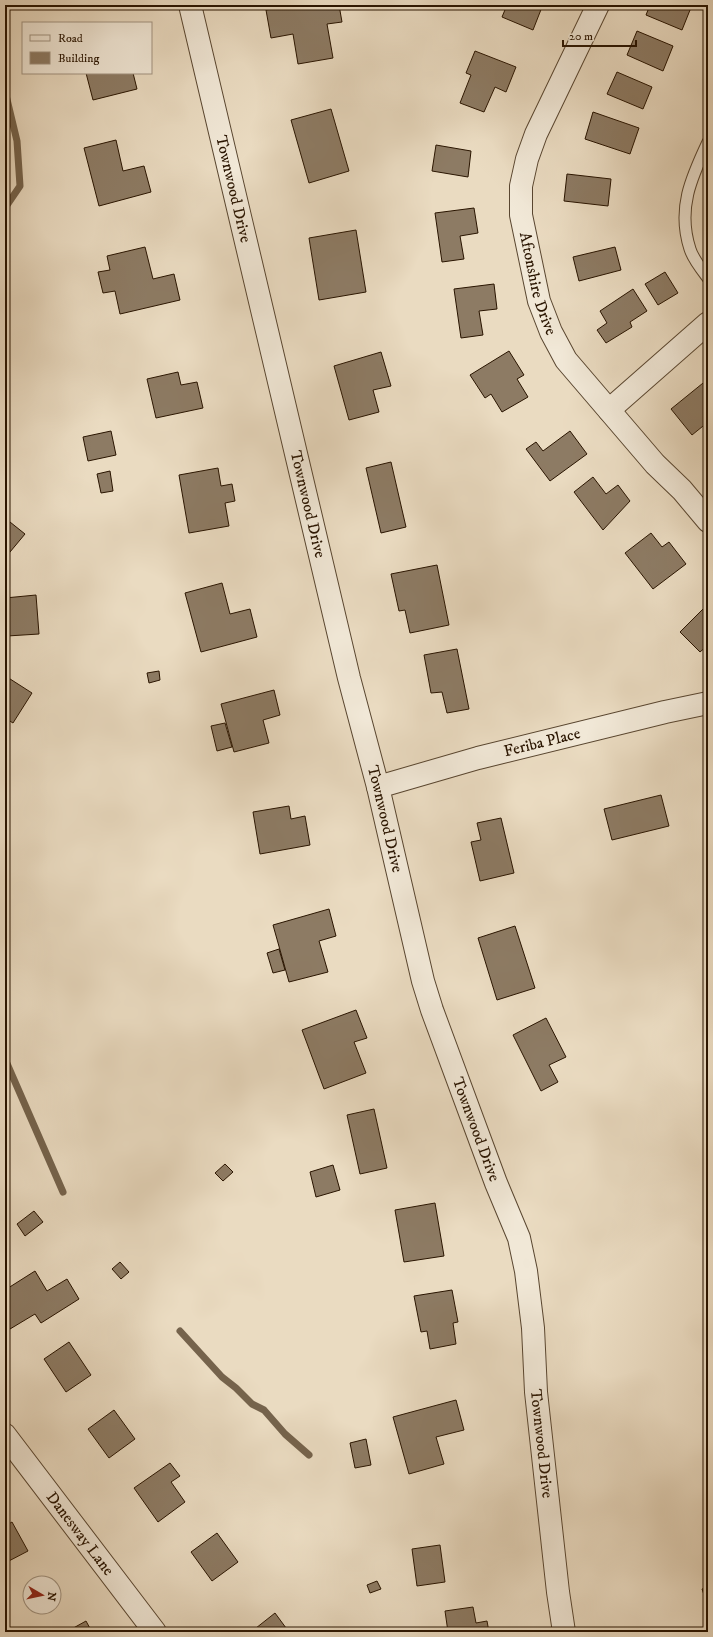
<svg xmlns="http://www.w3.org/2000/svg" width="713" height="1637" font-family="'IM FELL DW Pica',serif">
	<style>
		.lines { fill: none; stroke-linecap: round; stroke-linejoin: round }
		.stream { stroke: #75634c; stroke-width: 7 }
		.building { fill: #8d7b64; stroke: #291400 }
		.lane-casing { stroke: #594630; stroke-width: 13 }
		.street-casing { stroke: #594630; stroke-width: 24 }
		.lane { stroke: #f1e8d7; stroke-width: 11 }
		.street { stroke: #f1e8d7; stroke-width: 22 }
		.labels { text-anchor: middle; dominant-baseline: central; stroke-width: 4; stroke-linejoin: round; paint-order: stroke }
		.street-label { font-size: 16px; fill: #291400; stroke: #f1e8d7 }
	</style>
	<rect width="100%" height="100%" fill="#eadbc1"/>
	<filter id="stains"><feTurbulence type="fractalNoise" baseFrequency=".005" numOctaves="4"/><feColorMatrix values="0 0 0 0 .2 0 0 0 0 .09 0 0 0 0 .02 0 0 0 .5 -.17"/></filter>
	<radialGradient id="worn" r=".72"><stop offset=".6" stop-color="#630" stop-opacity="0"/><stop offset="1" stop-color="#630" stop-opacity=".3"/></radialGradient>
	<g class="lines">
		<path class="stream" d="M5 91 17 141 20 186 5 208
			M5 1059 63 1192
			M180 1331 222 1377 236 1388 252 1404 264 1410 285 1434 309 1455"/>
	</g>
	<path class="building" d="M295 5H339L342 22 327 24 333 58 298 64 293 34 271 38 266 10Z
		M507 5H537L542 7 533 30 502 17Z
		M650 5H692L682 30 646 15Z
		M637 31 673 46 663 71 627 55Z
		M475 51 516 67 506 92 495 87 484 112 460 103 471 75 466 73Z
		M617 72 652 87 643 109 607 94Z
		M86 73H133L137 89 93 100Z
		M331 109 349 171 309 183 291 120Z
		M593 112 639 128 630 154 585 139Z
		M116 140 123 171 144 166 151 192 99 206 84 148Z
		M436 145 471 151 468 177 432 171Z
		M567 174 611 179 608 206 564 201Z
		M474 208 478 233 460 236 464 259 442 262 435 213Z
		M356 230 366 292 319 300 309 238Z
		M145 247 153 279 174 274 180 300 120 314 115 291 103 293 98 272 110 270 107 256Z
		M615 247 621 270 579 281 573 257Z
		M665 272 678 293 658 305 645 284Z
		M494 284 497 309 479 311 483 335 461 338 454 289Z
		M633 289 647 311 630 322 632 327 606 343 597 330 607 323 600 311Z
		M509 351 524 375 517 379 528 397 502 412 491 394 485 398 470 375Z
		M381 352 391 386 373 390 379 412 349 420 334 366Z
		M178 372 181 385 197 382 203 408 156 418 147 379Z
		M708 379V422L692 435 671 409Z
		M111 431 116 455 88 461 83 437Z
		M570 431 587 454 550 481 526 449 536 442 543 451Z
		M391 462 406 527 381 533 366 468Z
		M218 468 221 486 232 484 235 501 225 503 229 526 189 533 179 475Z
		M110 471 113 491 101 493 97 474Z
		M593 477 606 494 618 485 630 501 603 530 574 492Z
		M5 518 25 534 5 558Z
		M651 533 662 547 669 542 686 564 653 589 625 553Z
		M437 565 449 625 410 633 405 610 399 611 391 574Z
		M222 583 230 614 250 609 257 637 201 652 185 593Z
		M36 595 39 634 7 636 5 598Z
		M708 604V645L700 652 680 632Z
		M457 649 469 709 447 713 442 692 431 693 424 655Z
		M159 671 160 680 149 683 147 673Z
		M7 677 32 693 13 723 5 718V679Z
		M274 690 280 715 263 720 269 743 234 752 221 704Z
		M225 723 232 747 217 751 211 726Z
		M661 795 669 826 612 840 604 809Z
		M289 806 291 819 305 816 310 845 260 854 253 812Z
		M501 818 514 873 480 881 471 842 481 840 477 823Z
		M329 909 336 936 319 941 328 972 289 982 273 925Z
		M515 926 535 988 497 1000 478 938Z
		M279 949 285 970 273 973 267 953Z
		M356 1010 367 1038 354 1042 366 1073 324 1089 302 1030Z
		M546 1018 566 1057 549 1065 558 1082 541 1091 513 1035Z
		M374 1109 387 1168 360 1174 347 1115Z
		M225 1164 233 1172 223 1181 215 1173Z
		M333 1165 340 1190 316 1197 310 1172Z
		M435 1203 444 1256 404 1262 395 1210Z
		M34 1211 43 1222 25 1236 17 1224Z
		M120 1262 129 1272 121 1279 112 1269Z
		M35 1271 47 1291 67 1279 79 1299 41 1323 35 1314 10 1329 5 1321V1290Z
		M452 1290 458 1322 453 1323 456 1344 430 1349 427 1331 421 1332 414 1296Z
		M69 1342 91 1375 66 1392 44 1359Z
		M456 1400 464 1430 436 1437 444 1464 409 1474 393 1417Z
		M114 1410 135 1439 109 1458 88 1429Z
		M366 1439 371 1465 355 1468 350 1443Z
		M170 1463 180 1476 171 1482 185 1502 158 1522 134 1488Z
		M12 1522 28 1551 5 1563V1526Z
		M217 1533 238 1562 212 1581 191 1552Z
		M440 1545 445 1582 417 1586 412 1549Z
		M377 1581 381 1589 370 1593 367 1585Z
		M708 1587V1604H707L702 1589Z
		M473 1607 476 1623 487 1621 489 1632H448L445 1611Z
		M275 1613 289 1632H251Z
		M86 1621 92 1632H69L68 1631Z"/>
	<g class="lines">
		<g class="lane-casing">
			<path id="lane" d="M708 142C691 178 677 209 690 249 693 259 702 270 708 278"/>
		</g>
		<g class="street-casing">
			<g id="street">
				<path id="s1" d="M190 5 349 678 378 787 423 981 432 1010 496 1183 519 1238 526 1271 533 1328 536 1392 558 1592 564 1632"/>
				<path id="s2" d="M598 5 536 134 527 159 521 186V215L539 301 551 332 566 360 655 464 682 490 708 521"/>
				<path d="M609 410 708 323"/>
				<path id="s3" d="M378 787 478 758 665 712 708 703"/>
				<path id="s4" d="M5 1435 155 1632"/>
			</g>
		</g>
		<use href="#lane" class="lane"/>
		<use href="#street" class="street"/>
	</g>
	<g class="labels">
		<g class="street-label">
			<text stroke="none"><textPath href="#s1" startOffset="189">Townwood Drive</textPath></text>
			<text stroke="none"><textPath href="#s2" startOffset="297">Aftonshire Drive</textPath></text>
			<text stroke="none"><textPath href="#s1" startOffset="513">Townwood Drive</textPath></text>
			<text stroke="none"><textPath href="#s3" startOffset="170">Feriba Place</textPath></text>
			<text stroke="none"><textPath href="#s1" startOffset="837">Townwood Drive</textPath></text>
			<text stroke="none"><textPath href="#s1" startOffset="1161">Townwood Drive</textPath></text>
			<text stroke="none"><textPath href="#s1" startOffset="1485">Townwood Drive</textPath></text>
			<text stroke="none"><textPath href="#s4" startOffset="124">Danesway Lane</textPath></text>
		</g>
	</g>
	<rect width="713" height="1637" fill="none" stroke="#eadbc1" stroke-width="20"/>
	<rect x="6" y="6" width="701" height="1625" fill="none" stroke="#291400" stroke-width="2"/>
	<rect x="10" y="10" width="693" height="1617" fill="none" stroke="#291400"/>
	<rect x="22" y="22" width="130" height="52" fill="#f1e8d7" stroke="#a19381"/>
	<rect x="30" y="35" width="20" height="6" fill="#f1e8d7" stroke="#a19381"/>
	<text x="58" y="42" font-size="12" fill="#291400">Road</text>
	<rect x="30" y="52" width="20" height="12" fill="#8d7b64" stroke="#a19381"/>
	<text x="58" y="62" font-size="12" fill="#291400">Building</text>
	<g transform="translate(42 1595) rotate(99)"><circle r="19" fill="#f1e8d7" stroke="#a19381"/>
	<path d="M0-3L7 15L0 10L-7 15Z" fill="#8f2418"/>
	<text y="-6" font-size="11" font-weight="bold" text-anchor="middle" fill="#291400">N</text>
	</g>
	<path d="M563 40v6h73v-6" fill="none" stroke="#291400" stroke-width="2"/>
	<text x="569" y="40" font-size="12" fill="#291400" stroke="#f1e8d7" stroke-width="3" paint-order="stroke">20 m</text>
	<rect width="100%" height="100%" filter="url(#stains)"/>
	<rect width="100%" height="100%" fill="url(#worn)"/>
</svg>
